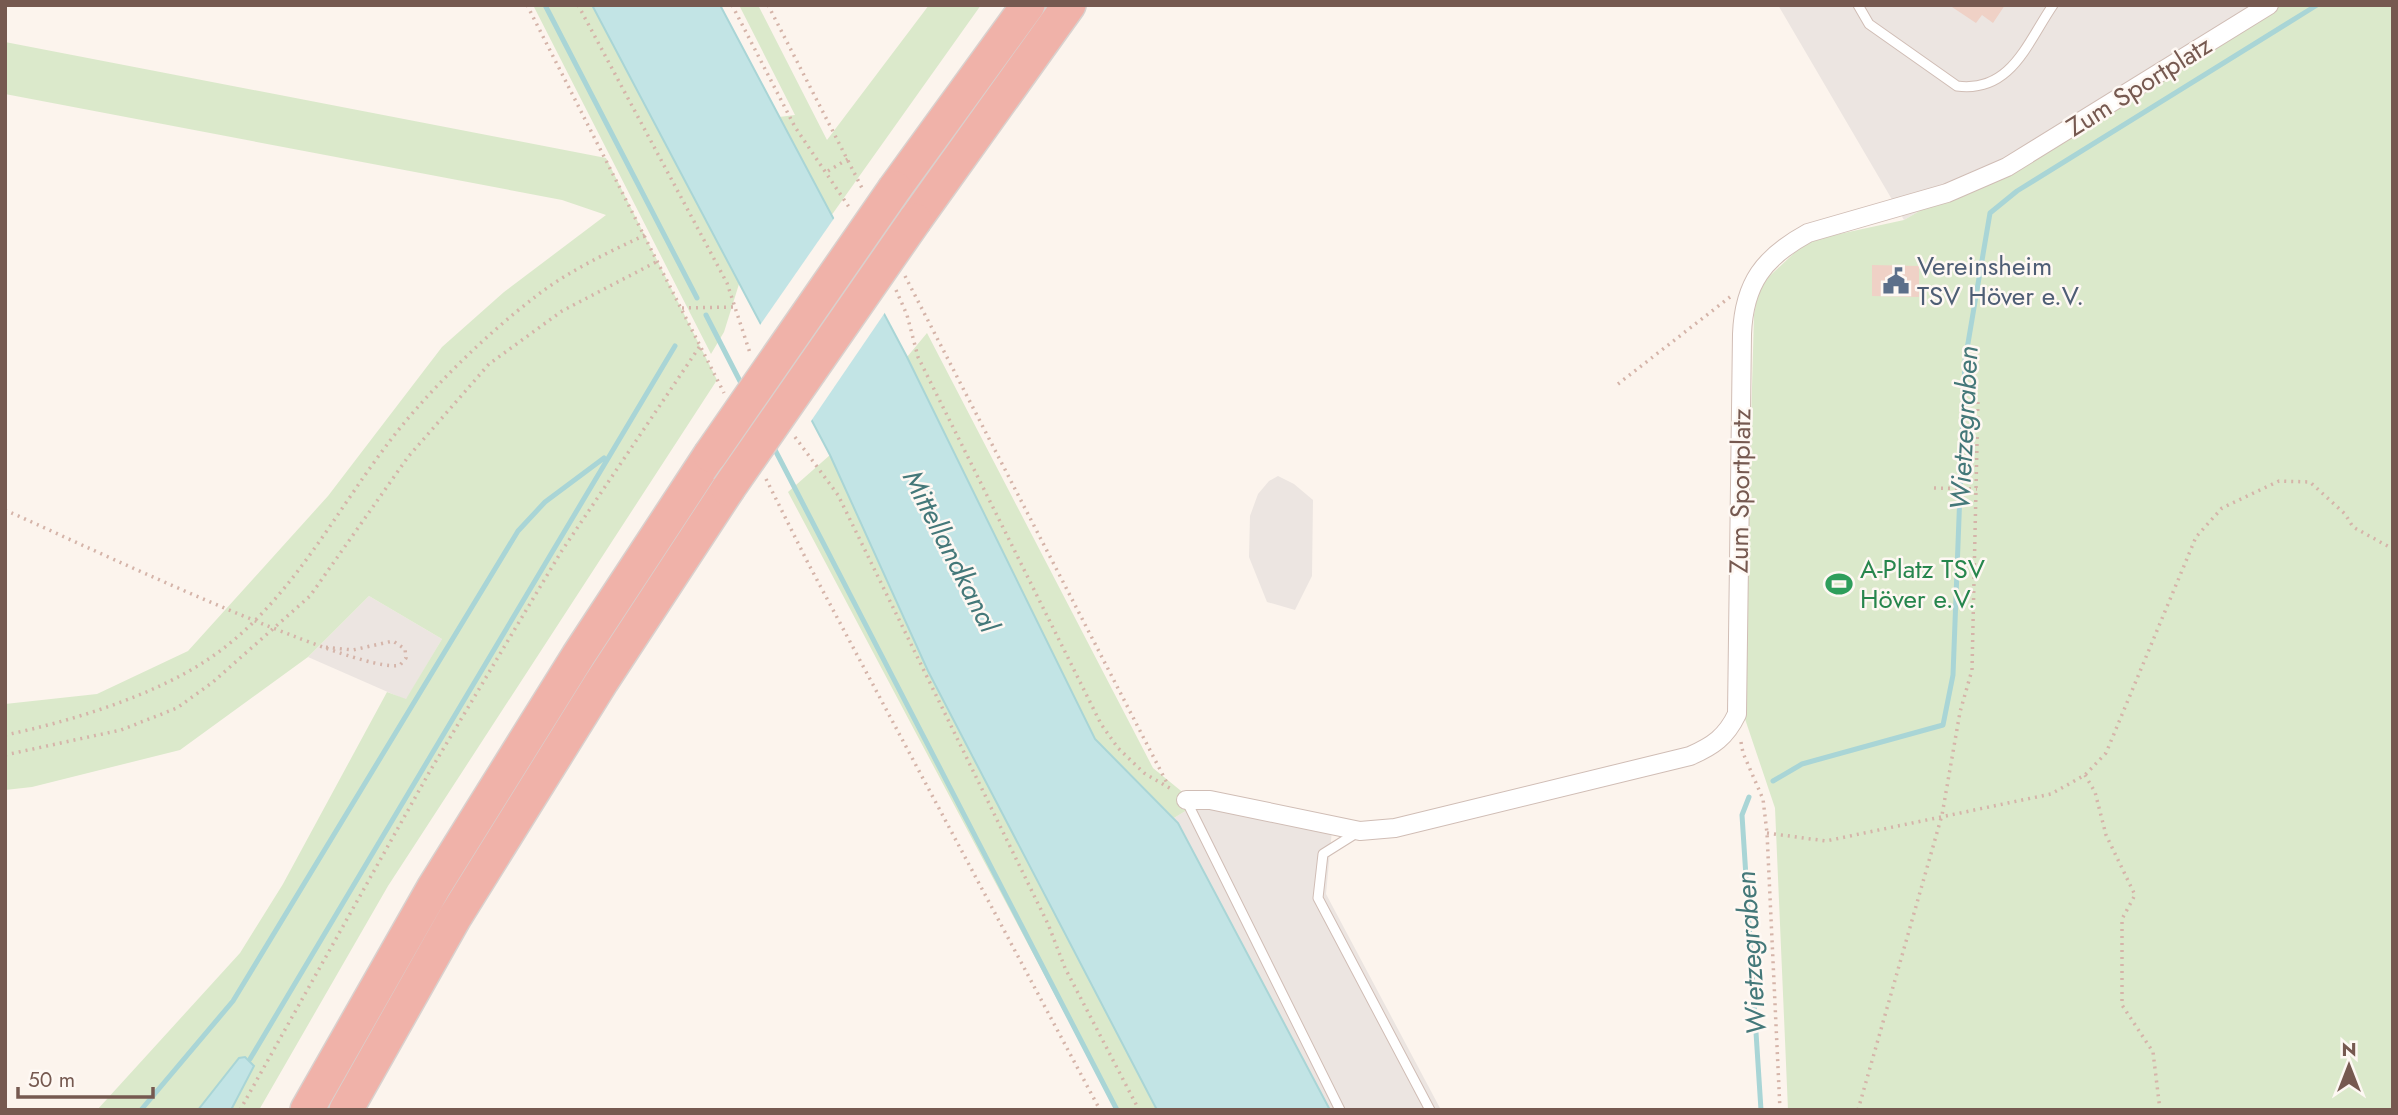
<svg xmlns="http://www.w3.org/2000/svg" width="2398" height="1115" font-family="Jost,sans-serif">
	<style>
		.industrial { fill: #ece5e1 }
		.green { fill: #dbe9cb }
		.water { fill: #c2e4e5; stroke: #a9d5d6; stroke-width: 2 }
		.pier { fill: #fcf4ed }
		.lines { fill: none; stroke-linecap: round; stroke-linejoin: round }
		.stream { stroke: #a9d5d6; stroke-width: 5 }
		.building { fill: #efd1c6 }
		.service-casing { stroke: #d0bdb5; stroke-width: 11 }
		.minor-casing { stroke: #d0bdb5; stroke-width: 20 }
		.motorway-casing { stroke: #d9d1ce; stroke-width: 36 }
		.path { stroke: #d5b4a9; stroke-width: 3.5; stroke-dasharray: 2 5; stroke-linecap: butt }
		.service { stroke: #fff; stroke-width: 9 }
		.minor { stroke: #fff; stroke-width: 18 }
		.motorway { stroke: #f0b2a9; stroke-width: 33 }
		.motorway-bridge-casing { stroke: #d9d1ce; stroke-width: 36; stroke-linecap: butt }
		.motorway-bridge { stroke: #f0b2a9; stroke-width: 33 }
		.labels { text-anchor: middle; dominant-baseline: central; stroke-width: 5; stroke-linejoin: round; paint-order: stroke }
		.street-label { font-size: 26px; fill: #765950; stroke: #fef8f3 }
		.service-label { font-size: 26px; fill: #4e5e75; stroke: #fef8f3; text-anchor: start }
		.leisure-label { font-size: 26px; fill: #27864d; stroke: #fef8f3; text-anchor: start }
		.water-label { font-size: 28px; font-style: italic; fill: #447879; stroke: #fef8f3 }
	</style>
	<rect width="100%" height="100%" fill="#fcf4ed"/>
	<path class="industrial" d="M1778 5H2273L1904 220Z
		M1278 476 1294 484 1313 500 1312 576 1295 610 1267 602 1249 557 1250 516 1258 494 1269 481Z
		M369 596 442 639 406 700 308 657Z
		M1197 804 1332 830 1326 894 1441 1110H1330L1174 818Z"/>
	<path class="green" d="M533 5H592L739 284 724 332 711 354Z
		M739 5H758L827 140 929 5H981L831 216 779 117 795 115Z
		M2273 5H2393V1110H1788L1775 808 1743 713 1754 315 1759 286 1807 241 1904 220Z
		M5 42 606 158 717 380 388 886 259 1110H231L254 1066 239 1058 198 1110H97L240 953 283 884 387 692 406 699 442 639 369 596 308 657 180 750 32 787 5 790V704L97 694 188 651 328 496 442 347 504 292 606 215 562 200 5 94Z
		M927 333 1153 768 1197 804 1174 818 1095 739 907 357Z
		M830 455 928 671 1157 1110H1116L788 492Z"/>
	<path class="water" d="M592 5H720L907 357 1095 739 1178 823 1330 1110H1157L928 671 830 455Z
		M245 1057 254 1066 231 1110H198L239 1058Z"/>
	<path class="pier" d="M835 217 886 311 809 424 758 328Z"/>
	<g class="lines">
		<path class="stream" d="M545 5 697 298
			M706 315 743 387
			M773 446 1117 1110
			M1773 781 1802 764 1943 725 1953 675 1965 361 1990 213 2017 191 2317 5
			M1749 797 1742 815 1761 1110
			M250 1059 675 346
			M141 1110 233 1001 518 531 545 502 604 458"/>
	</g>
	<path class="building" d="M1949 5H2005L1993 23 1982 15 1976 23Z
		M1872 265 1919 266V297L1872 296Z"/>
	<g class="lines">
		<g class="service-casing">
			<path id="service" d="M1858 5 1869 24 1957 86C2011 93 2027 43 2053 5
				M1186 800 1340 1110
				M1358 832 1323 854 1318 898 1430 1110"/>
		</g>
		<g class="minor-casing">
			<path id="minor" d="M1186 800H1210L1360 831 1395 828 1690 756C1713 746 1726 737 1737 714L1742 334C1744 283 1764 257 1808 233L1947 193 2007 167 2269 5"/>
		</g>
		<g class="motorway-casing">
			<path id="motorway" d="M895 188 1028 5
				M915 220 1069 5
				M307 1110 434 887 578 656 710 455
				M346 1110 455 917 602 681 728 489"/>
		</g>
		<path class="path" d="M527 5 724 393
			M578 5 727 283 750 353
			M732 5 795 127 851 210
			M768 5 863 190
			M828 171 848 159
			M905 276 1168 785
			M896 290 907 315 918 357 1101 724 1118 748 1144 773 1173 790
			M682 308 734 307
			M1618 384 1730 297
			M795 437 838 495 1048 924 1065 968 1139 1110
			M766 479 808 563 1100 1110
			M1934 488 1977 489
			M5 510C62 535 360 677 400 665L406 658 405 649 393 641 353 650 323 647
			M5 735C69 722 153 696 207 660 285 609 331 519 386 446 424 395 484 336 535 297 568 271 607 253 645 235
			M1741 742 1743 753 1763 799 1767 833 1780 1110
			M5 755 121 730 177 708 213 682 310 596 408 457 489 364 562 311 658 261
			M2085 775 2095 792 2106 835 2135 895 2122 919V1005L2153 1052 2160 1110
			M1767 833 1826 841 2051 794 2085 775 2106 753 2196 537 2222 508 2279 481 2310 482 2345 514 2353 527 2393 549
			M240 1110 430 771 561 552 700 346
			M1858 1110 1942 815 1960 712 1972 670 1978 399"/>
		<use href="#service" class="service"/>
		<use href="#minor" class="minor"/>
		<use href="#motorway" class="motorway"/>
		<g class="motorway-bridge-casing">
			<path id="motorway-bridge" d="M710 455 895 188
				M728 489 915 220"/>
		</g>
		<use href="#motorway-bridge" class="motorway-bridge"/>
	</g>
	<defs>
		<g id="civic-bare" transform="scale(2.1)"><path d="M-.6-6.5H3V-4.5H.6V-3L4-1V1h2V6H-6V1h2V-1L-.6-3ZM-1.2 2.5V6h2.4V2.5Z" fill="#5c6f8a" stroke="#fef8f3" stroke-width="2.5" paint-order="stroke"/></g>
		<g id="stadium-bare" transform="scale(2.1)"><path d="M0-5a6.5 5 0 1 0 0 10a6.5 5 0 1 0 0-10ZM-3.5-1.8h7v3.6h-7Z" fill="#2e9e5b" stroke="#fef8f3" stroke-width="2.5" paint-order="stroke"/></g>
	</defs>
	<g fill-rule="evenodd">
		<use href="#civic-bare" x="1896" y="281"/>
		<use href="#stadium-bare" x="1839" y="584"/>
	</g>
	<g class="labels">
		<g class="street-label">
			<text transform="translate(2139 86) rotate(-32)">Zum Sportplatz</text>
			<text transform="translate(1740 491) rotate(-89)">Zum Sportplatz</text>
		</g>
		<g class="service-label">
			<text x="1917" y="266">Vereinsheim<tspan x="1917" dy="30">TSV Höver e.V.</tspan></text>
		</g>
		<g class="leisure-label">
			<text x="1860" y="569">A-Platz TSV<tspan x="1860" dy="30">Höver e.V.</tspan></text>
		</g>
		<g class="water-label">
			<text transform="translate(1964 428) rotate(-87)">Wietzegraben</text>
			<text transform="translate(951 551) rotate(63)">Mittellandkanal</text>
			<text transform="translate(1751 953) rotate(-94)">Wietzegraben</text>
		</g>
	</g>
	<rect width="2398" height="1115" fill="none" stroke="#765950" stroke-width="14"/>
	<g transform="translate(2349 1066)" stroke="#fef8f3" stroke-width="5" paint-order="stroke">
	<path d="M0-5L12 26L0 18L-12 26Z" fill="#765950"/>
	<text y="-10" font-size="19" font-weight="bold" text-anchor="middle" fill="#765950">N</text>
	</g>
	<path d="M18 1087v10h135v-10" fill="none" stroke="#765950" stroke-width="3.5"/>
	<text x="28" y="1087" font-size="21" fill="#765950" stroke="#fef8f3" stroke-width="5" paint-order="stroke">50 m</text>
</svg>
